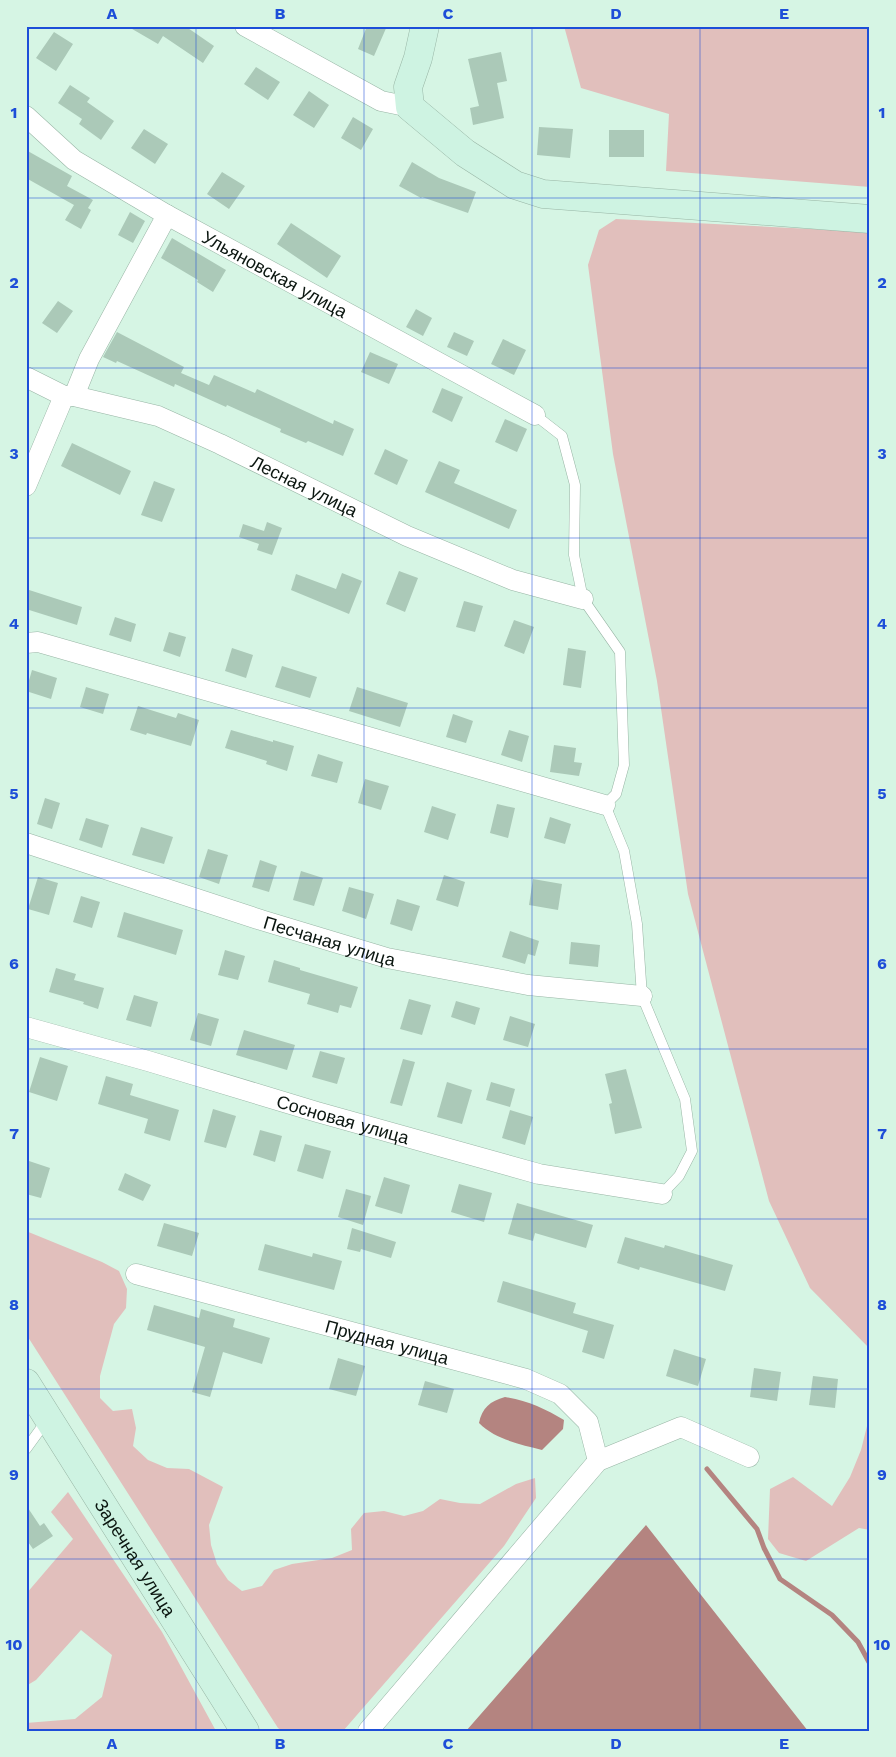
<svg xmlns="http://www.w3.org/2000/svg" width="896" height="1757" font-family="'Work Sans',sans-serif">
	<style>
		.green { fill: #e1bfbc }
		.water { fill: #b48480 }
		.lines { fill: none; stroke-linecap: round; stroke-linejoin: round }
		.stream { stroke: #b48480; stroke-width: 5 }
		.building { fill: #abc9b8 }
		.lane-casing { stroke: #98b5a5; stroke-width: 11 }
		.street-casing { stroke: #98b5a5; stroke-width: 21 }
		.secondary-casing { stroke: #98b5a5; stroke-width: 29 }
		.lane { stroke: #fff; stroke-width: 10 }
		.street { stroke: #fff; stroke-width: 20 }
		.secondary { stroke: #cef3e2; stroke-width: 28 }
		.grid { fill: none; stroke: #1d4ed8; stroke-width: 1; stroke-opacity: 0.55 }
		.labels { text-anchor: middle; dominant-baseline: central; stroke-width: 4; stroke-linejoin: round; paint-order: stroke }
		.street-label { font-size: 18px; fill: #0b1610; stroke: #d6f5e4 }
		.neatline { fill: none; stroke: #1d4ed8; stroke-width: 2 }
		.grid-label { font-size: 16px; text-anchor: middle; font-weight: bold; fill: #1d4ed8 }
	</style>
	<rect width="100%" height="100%" fill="#d6f5e4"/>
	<path class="green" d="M564 26H870V187L666 171 669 114 581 88Z
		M616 219 870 232V1349L810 1288 769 1201 688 894 657 681 613 454 588 265 599 230Z
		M26 1231 102 1262 119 1271 127 1289 126 1308 114 1324 100 1376V1398L113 1411 132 1409 136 1428 133 1446 148 1460 167 1468 189 1469 223 1487 209 1525 211 1545 217 1564 228 1580 242 1591 262 1586 274 1570 292 1564 332 1558 352 1550 351 1529 364 1513 384 1511 404 1516 423 1511 440 1499 460 1503 480 1504 516 1484 535 1478 536 1498 504 1546 343 1731H282L278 1728 26 1334Z
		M870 1414V1530L859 1528 806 1561 779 1553 768 1539 770 1489 793 1477 832 1506 850 1477 861 1450Z
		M68 1492 162 1632 216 1731H26V1723L75 1719 102 1697 112 1655 81 1630 36 1680 26 1686V1594L73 1539 51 1512Z"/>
	<path class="water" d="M505 1397C526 1400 546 1409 564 1420L563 1429 542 1450C520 1444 496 1440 479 1423 482 1408 490 1401 505 1397Z
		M646 1525 808 1731H466Z"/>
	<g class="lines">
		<path class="stream" d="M707 1469 757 1529 764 1548 780 1579 832 1615 858 1642 870 1664"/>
	</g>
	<path class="building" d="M127 26H185L214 46 203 63 163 36 158 44Z
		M367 26H387L374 56 358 49Z
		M54 32 73 44 56 71 36 58Z
		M501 52 507 81 497 83 504 118 473 125 470 108 479 106 468 59Z
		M256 67 280 82 268 100 244 84Z
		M70 85 90 98 87 102 114 121 101 140 79 124 82 119 58 103Z
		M309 91 329 105 314 128 293 115Z
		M353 117 373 129 361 150 341 138Z
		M539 127 573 129 570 158 537 155Z
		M144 129 168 144 155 164 131 148Z
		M609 130H644V157H609Z
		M26 150 72 176 67 186 93 200 88 208 91 210 81 229 65 220 74 205 26 178Z
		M412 162 439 178 476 192 468 213 422 197 421 198 399 186Z
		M222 172 245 186 229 209 207 194Z
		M130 212 145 221 133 243 118 235Z
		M291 223 341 256 327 278 277 244Z
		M172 238 226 270 213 292 197 282 198 280 161 258Z
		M58 301 73 311 57 333 42 323Z
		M416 309 432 318 423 336 406 327Z
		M117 332 184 367 181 373 209 385 214 375 255 393 257 389 333 424 334 420 354 429 343 456 308 441 306 443 280 432 281 429 227 405 226 407 175 384 174 387 117 361 116 363 103 357Z
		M454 332 474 341 467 356 447 347Z
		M503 339 526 350 514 375 491 364Z
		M370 352 398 364 389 384 361 372Z
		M442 388 463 397 452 422 432 412Z
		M505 419 527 429 517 452 495 442Z
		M72 443 131 471 120 495 61 466Z
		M385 449 408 460 397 485 374 474Z
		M439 461 460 470 454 483 517 510 509 529 425 492Z
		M154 481 175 489 162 522 141 515Z
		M267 522 282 528 272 555 257 550 259 544 239 537 243 524 264 531Z
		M399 571 418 578 405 612 386 604Z
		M342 573 362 581 349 614 291 590 296 574 336 589Z
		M26 589 82 607 77 625 26 609Z
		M464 601 483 606 475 632 456 627Z
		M115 617 136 624 131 642 109 635Z
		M514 620 534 627 524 654 504 646Z
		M169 632 186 637 180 657 163 651Z
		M232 648 253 655 246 678 225 671Z
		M568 648 586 651 581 688 563 685Z
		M282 666 317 677 310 698 275 687Z
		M32 670 57 678 51 699 26 691Z
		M86 687 109 694 103 714 80 707Z
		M357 687 408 703 400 727 349 711Z
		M138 706 176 718 178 713 199 720 191 746 147 733 146 735 130 730Z
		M453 714 473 721 466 743 446 737Z
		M231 730 273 742V740L294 746 287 771 266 764 267 761 225 748Z
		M509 730 529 736 522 762 501 755Z
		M554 745 576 748 574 762 582 763 579 776 550 772Z
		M318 754 343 762 337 783 311 776Z
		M365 779 389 786 381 810 358 803Z
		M45 798 60 803 52 829 37 824Z
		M497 804 515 808 508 838 490 833Z
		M432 806 456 814 448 840 424 832Z
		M550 817 571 824 565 844 544 838Z
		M86 818 109 825 102 848 79 840Z
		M141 827 173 837 164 864 132 855Z
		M208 849 228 855 219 884 199 877Z
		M260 860 277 866 269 892 252 887Z
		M301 871 323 878 314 906 293 900Z
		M444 875 465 882 458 907 436 900Z
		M38 877 58 883 49 915 28 909Z
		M533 879 562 884 558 910 529 905Z
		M349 887 374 894 366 919 342 911Z
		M81 896 100 902 92 928 73 922Z
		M397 899 420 906 412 931 390 924Z
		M124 912 183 930 176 955 117 937Z
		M510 931 539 941 535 956 528 954 525 964 502 957Z
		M571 942 600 945 598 967 569 964Z
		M225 950 245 956 238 980 218 975Z
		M274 960 300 968V970L358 987 351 1008 340 1005 338 1013 307 1004 310 994 268 982Z
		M56 968 76 974 74 980 104 988 98 1009 83 1004 84 1002 49 992Z
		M134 995 158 1002 151 1027 126 1020Z
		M409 999 431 1005 422 1035 400 1029Z
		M456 1001 480 1008 475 1025 451 1017Z
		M198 1013 219 1019 211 1046 190 1040Z
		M510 1016 535 1024 528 1047 503 1040Z
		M244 1030 295 1045 287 1070 236 1055Z
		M320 1051 345 1058 337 1084 312 1077Z
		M40 1057 68 1066 57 1101 29 1092Z
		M403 1059 415 1062 402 1106 390 1103Z
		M626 1069 642 1128 615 1134 609 1104 612 1103 605 1074Z
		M106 1076 133 1084 130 1095 179 1110 170 1141 144 1133 148 1119 98 1104Z
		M447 1082 472 1090 462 1124 437 1117Z
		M491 1082 515 1089 510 1107 486 1100Z
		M213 1109 236 1116 226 1148 204 1142Z
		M510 1110 533 1117 525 1145 502 1138Z
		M260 1130 282 1136 275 1162 253 1155Z
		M305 1144 331 1151 323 1179 297 1171Z
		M26 1160 50 1168 41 1198 26 1194Z
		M125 1173 151 1185 143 1201 118 1190Z
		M384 1177 410 1185 402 1214 375 1206Z
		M459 1184 492 1193 484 1222 451 1212Z
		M346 1189 371 1196 363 1225 338 1217Z
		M517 1203 593 1225 586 1248 535 1233 533 1241 508 1234Z
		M164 1223 199 1233 192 1256 157 1246Z
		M352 1228 396 1242 391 1258 361 1249 360 1252 347 1249Z
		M625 1237 664 1248 665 1245 733 1265 725 1291 640 1267 639 1270 617 1263Z
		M265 1244 312 1257 313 1253 342 1261 334 1290 258 1270Z
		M503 1281 576 1303 573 1313 614 1325 604 1359 582 1352 588 1331 497 1302Z
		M154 1305 199 1318 201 1309 235 1319 233 1327 270 1338 262 1364 223 1352 210 1397 192 1392 205 1347 147 1330Z
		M674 1349 706 1359 698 1386 666 1376Z
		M338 1358 365 1366 356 1396 329 1389Z
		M754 1368 781 1372 777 1401 750 1397Z
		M813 1376 838 1379 835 1408 809 1405Z
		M425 1381 454 1389 447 1413 418 1405Z
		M26 1505 40 1526 44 1523 53 1536 33 1549 26 1539Z"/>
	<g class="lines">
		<g class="lane-casing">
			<path id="lane" d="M535 415 562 436 575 485 574 555 583 599 620 652 624 765 616 794 605 805 624 851 637 924 642 996 685 1099 692 1151 679 1176 662 1194
				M26 1449 47 1420"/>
		</g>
		<g class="street-casing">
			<g id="street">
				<path d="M245 26 381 101 410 107"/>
				<path id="s1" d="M26 116 74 160 167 215 535 415"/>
				<path id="s2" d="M26 377 64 396H74L158 416 220 444 407 536 513 580 583 599"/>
				<path d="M74 396 89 359 167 215"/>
				<path d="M26 486 64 396"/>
				<path d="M26 643 38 642 605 805"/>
				<path id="s3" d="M26 843 261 920 387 958 528 985 642 996"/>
				<path id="s4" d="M26 1027 148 1061 317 1112 539 1174 662 1194"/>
				<path id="s5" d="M136 1274 526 1379 560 1394 588 1422 598 1461"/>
				<path d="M368 1731 598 1461 681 1427 749 1457"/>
			</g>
		</g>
		<g class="secondary-casing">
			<g id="secondary">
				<path d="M425 26 418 58 408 87 410 107 465 153 515 185 543 194 870 219"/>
				<path id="s6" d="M26 1383 245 1731"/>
			</g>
		</g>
		<use href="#lane" class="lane"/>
		<use href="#street" class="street"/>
		<use href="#secondary" class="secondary"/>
	</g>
	<path class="grid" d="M196 26V1731M364 26V1731M532 26V1731M700 26V1731M26 198H870M26 368H870M26 538H870M26 708H870M26 878H870M26 1049H870M26 1219H870M26 1389H870M26 1559H870"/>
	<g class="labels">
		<g class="street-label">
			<text stroke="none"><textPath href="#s1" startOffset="296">Ульяновская улица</textPath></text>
			<text stroke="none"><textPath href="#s2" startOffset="301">Лесная улица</textPath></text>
			<text stroke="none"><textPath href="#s3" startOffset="319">Песчаная улица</textPath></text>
			<text stroke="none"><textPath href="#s4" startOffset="330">Сосновая улица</textPath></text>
			<text stroke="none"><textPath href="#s5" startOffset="260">Прудная улица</textPath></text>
			<text stroke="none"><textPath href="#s6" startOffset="206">Заречная улица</textPath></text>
		</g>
	</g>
	<rect width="896" height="1757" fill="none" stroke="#d6f5e4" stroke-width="55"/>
	<rect x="28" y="28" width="840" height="1702" class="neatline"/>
	<g class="grid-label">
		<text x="112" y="19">A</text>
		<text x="280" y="19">B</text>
		<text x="448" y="19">C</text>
		<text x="616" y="19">D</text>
		<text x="784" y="19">E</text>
		<text x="14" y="118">1</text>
		<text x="882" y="118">1</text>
		<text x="14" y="288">2</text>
		<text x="882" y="288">2</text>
		<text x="14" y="459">3</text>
		<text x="882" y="459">3</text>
		<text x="14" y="629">4</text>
		<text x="882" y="629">4</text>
		<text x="14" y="799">5</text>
		<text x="882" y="799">5</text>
		<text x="14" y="969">6</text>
		<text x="882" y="969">6</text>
		<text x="14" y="1139">7</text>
		<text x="882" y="1139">7</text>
		<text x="14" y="1310">8</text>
		<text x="882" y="1310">8</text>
		<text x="14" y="1480">9</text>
		<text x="882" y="1480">9</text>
		<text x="14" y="1650">10</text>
		<text x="882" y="1650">10</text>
		<text x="112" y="1749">A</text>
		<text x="280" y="1749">B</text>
		<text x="448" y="1749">C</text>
		<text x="616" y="1749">D</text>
		<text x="784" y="1749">E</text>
	</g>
</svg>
